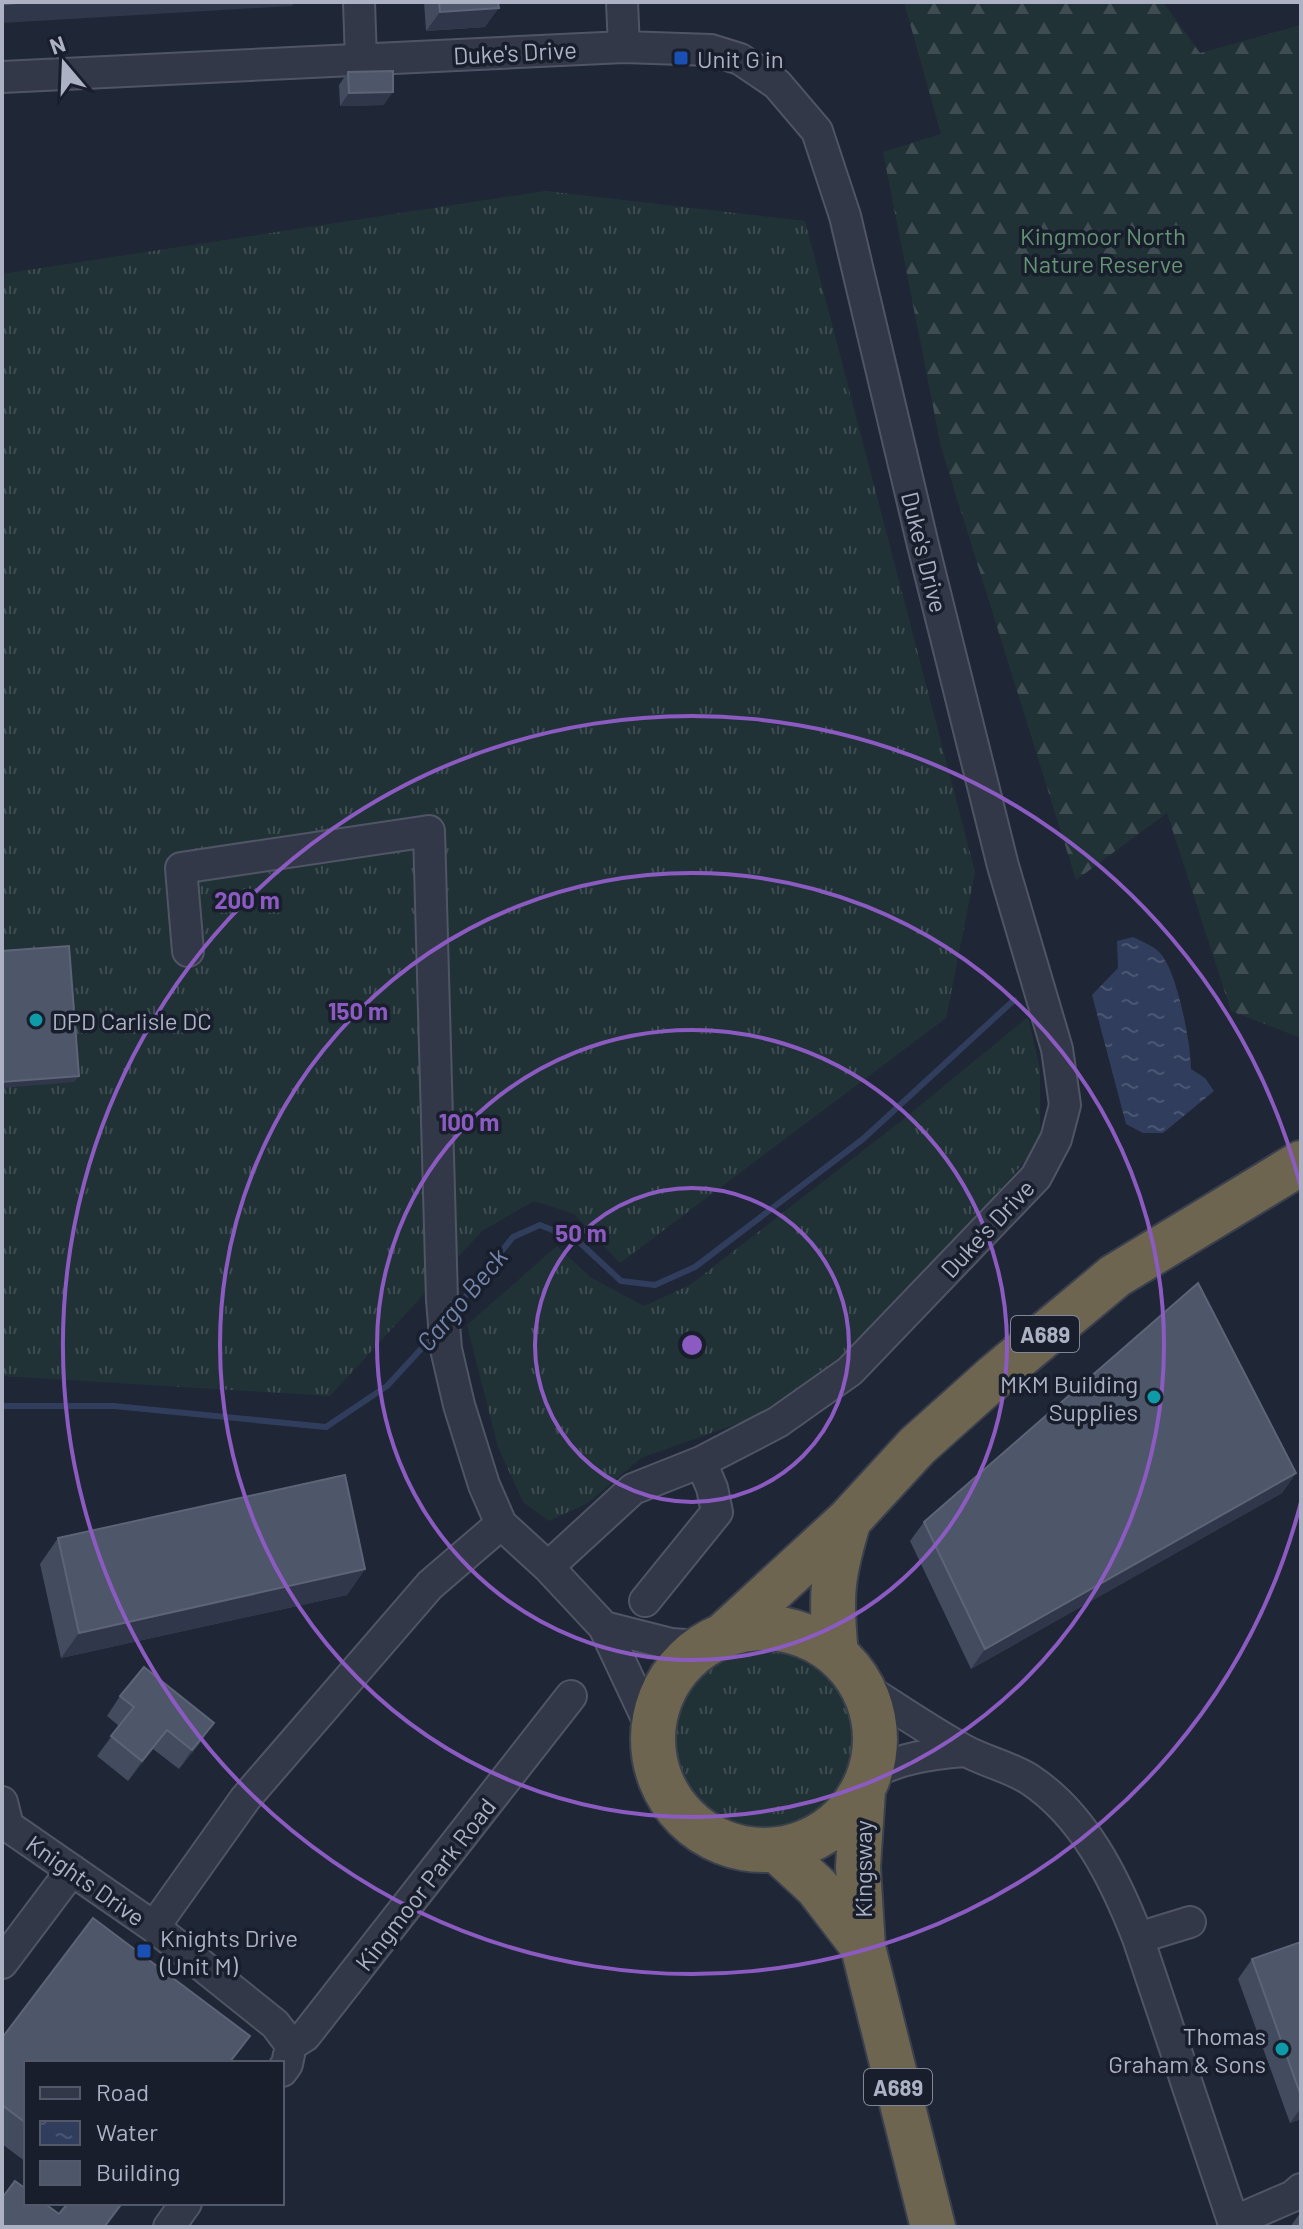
<svg xmlns="http://www.w3.org/2000/svg" width="1303" height="2229" font-family="Barlow,sans-serif">
	<style>
		.grass { fill: url(#grass-tufts) }
		.forest { fill: url(#forest-firs) }
		.water { fill: url(#water-ripples) }
		.lines { fill: none; stroke-linecap: round; stroke-linejoin: round }
		.stream { stroke: #303d5c; stroke-width: 6 }
		.minor-casing { stroke: #505565; stroke-width: 34 }
		.highway-casing { stroke: #3a404e; stroke-width: 48 }
		.minor { stroke: #323847; stroke-width: 30 }
		.highway { stroke: #6d654f; stroke-width: 44 }
		.wall { fill: #434b5f }
		.shaded-wall { fill: #30374a }
		.building { fill: #4e566a; stroke: #5d6478; stroke-width: 2 }
		.ring { fill: none; stroke: #8c5bc1; stroke-width: 4 }
		.transit-dot { fill: #1a4fb4; stroke: #181e2b; stroke-width: 3 }
		.culture-dot { fill: #0f9aa8; stroke: #181e2b; stroke-width: 3 }
		.labels { text-anchor: middle; dominant-baseline: central; stroke-width: 7; stroke-linejoin: round; paint-order: stroke }
		.shield { fill: #181e2b; stroke: #808696; stroke-width: 2 }
		.shield-label { font-size: 22px; font-weight: bold; fill: #acb2c4 }
		.street-label { font-size: 24px; fill: #acb2c4; stroke: #181e2b }
		.poi-label { font-size: 24px; fill: #acb2c4; stroke: #181e2b; text-anchor: start }
		.park-label { font-size: 24px; fill: #649474; stroke: #181e2b }
		.water-label { font-size: 26px; font-style: italic; fill: #7486ad; stroke: #181e2b }
		.centre { fill: #8c5bc1; stroke: #181e2b; stroke-width: 4 }
		.ring-label { font-size: 24px; text-anchor: middle; font-weight: bold; fill: #8c5bc1; stroke: #181e2b; stroke-width: 7; stroke-linejoin: round; paint-order: stroke }
	</style>
	<defs>
		<pattern id="grass-tufts" width="24" height="20" patternUnits="userSpaceOnUse" patternTransform="scale(2)"><rect width="24" height="20" fill="#213237"/><path d="M3 7l-1-3M5 7V3M7 7l1-3M15 17l-1-3M17 17v-4M19 17l1-3" fill="none" stroke="#3f4d52"/></pattern>
		<pattern id="forest-firs" width="22" height="20" patternUnits="userSpaceOnUse" patternTransform="scale(2)"><rect width="22" height="20" fill="#213237"/><path d="M5 1l3.5 6h-7zM16 11l3.5 6h-7z" fill="#3f4d52"/></pattern>
		<pattern id="water-ripples" width="26" height="14" patternUnits="userSpaceOnUse" patternTransform="scale(2)"><rect width="26" height="14" fill="#303d5c"/><path d="M2 4q2-2 4 0t4 0M15 11q2-2 4 0t4 0" fill="none" stroke="#4b5772"/></pattern>
	</defs>
	<rect width="100%" height="100%" fill="#1f2636"/>
	<path class="grass" d="M545 191 805 221 975 872 946 1018 620 1263 574 1214 534 1201 482 1231 330 1396 2 1376V274Z
		M1028 1017 1040 1069V1144L954 1242 853 1347 759 1416 641 1458 588 1503 549 1521 523 1502 498 1447 467 1325 557 1246 590 1277 644 1306 690 1285 900 1122Z
		M670 1739a95 95 0 1 1 190 0a95 95 0 1 1-190 0Z"/>
	<path class="forest" d="M904 2H1163L1200 53 1301 25V1038L1231 1011 1167 813 1076 880 941 447 883 152 941 134Z"/>
	<path class="water" d="M1133 937C1141 941 1154 946 1160 953 1177 970 1191 1044 1191 1069L1205 1078 1214 1091 1163 1133H1143L1126 1124 1092 995 1118 968 1117 941Z"/>
	<g class="lines">
		<path class="stream" d="M453 1312 513 1237 540 1225 577 1240 621 1281 655 1285 695 1267 863 1139 1014 1000
			M2 1406H114L326 1427 387 1386 433 1336"/>
		<g class="minor-casing">
			<path id="minor" d="M359 2 361 60
				M622 2 624 47
				M2 77 624 47 711 50 740 59 777 84 817 131 845 216 923 545 1003 866 1057 1049 1065 1105 1056 1139 1036 1177 850 1371 778 1422 701 1462 633 1489 548 1567
				M188 951 181 868 429 831 442 1300 446 1349 459 1405 484 1485 501 1524 548 1567 604 1627 652 1729
				M645 1601 717 1512 712 1488 701 1462
				M604 1627 671 1644 701 1646
				M863 1687C896 1708 928 1730 962 1749 983 1761 1008 1766 1029 1779 1084 1815 1115 1879 1138 1938L1235 2227
				M870 1774C901 1758 930 1754 964 1751
				M2 1802 8 1826 154 1927 275 2024 291 2045
				M154 1927 245 1799 430 1585 501 1524
				M1138 1938 1190 1922
				M2 1963 72 1870
				M282 2071 287 2064 291 2045 305 2036 571 1696
				M1233 2222 1293 2196 1301 2189
				M169 2227 186 2203"/>
		</g>
		<g class="highway-casing">
			<path id="highway" d="M653 1739a111 111 0 1 1 222 0a111 111 0 1 1-222 0Z
				M725 1634 849 1520 917 1446 994 1377 1115 1276 1301 1163
				M836 1654C830 1596 832 1575 849 1520
				M863 1791 858 1867 863 1947 933 2227
				M777 1850 817 1887 863 1947"/>
		</g>
		<use href="#minor" class="minor"/>
		<use href="#highway" class="highway"/>
	</g>
	<path class="wall" d="M424 2H498L485 27 426 31Z
		M348 72 384 105 340 106 339 85Z
		M1296 1473 1282 1493 971 1669 910 1541 924 1522Z
		M58 1538 365 1569 347 1595 61 1658 40 1564Z
		M120 1696 200 1743 179 1769 153 1749 128 1781 97 1756 119 1726 107 1716Z
		M1301 1942V2119L1290 2123 1238 1979 1252 1959Z
		M2 2038 26 2063V2162L2 2144Z
		M1301 2212V2227H1290Z"/>
	<path class="shaded-wall" d="M36 2H295L292 6 2 23V4Z
		M499 8 485 27 426 31 440 12Z
		M393 92 384 105 340 106 349 93Z
		M79 1076 74 1082 2 1088V1082Z
		M1296 1473 1282 1493 971 1669 985 1649Z
		M365 1569 347 1595 61 1658 79 1633Z
		M214 1723 200 1743 179 1769 192 1750Z
		M167 1730 153 1749 128 1781 142 1761Z
		M1301 2108V2119L1290 2123Z
		M122 2203H124L106 2227H104Z"/>
	<path class="building" d="M2 2H36L2 4Z
		M439 2H498L499 8 440 12Z
		M393 71V92L349 93 348 72Z
		M69 946 79 1076 2 1082V951Z
		M1198 1283 1296 1473 985 1649 924 1522Z
		M345 1475 365 1569 79 1633 58 1538Z
		M144 1667 214 1723 192 1750 167 1730 142 1761 111 1736 134 1707 120 1696Z
		M93 1918 250 2036 229 2063H26V2123L2 2105V2038Z
		M1301 1942V2096L1252 1959Z
		M15 2181 26 2189V2203H44L59 2214 68 2203H122L104 2227H2V2198Z"/>
	<g class="ring">
		<circle cx="692" cy="1345" r="157"/>
		<circle cx="692" cy="1345" r="315"/>
		<circle cx="692" cy="1345" r="472"/>
		<path d="M1301 1502A629 629 0 1 1 1301 1188"/>
	</g>
	<g class="transit-dot">
		<rect x="673" y="50" width="16" height="16" rx="4"/>
		<rect x="136" y="1943" width="16" height="16" rx="4"/>
	</g>
	<g class="culture-dot">
		<circle cx="36" cy="1020" r="8"/>
		<circle cx="1154" cy="1397" r="8"/>
		<circle cx="1282" cy="2049" r="8"/>
	</g>
	<g class="labels">
		<g class="shield">
			<rect x="1011" y="1316" width="68" height="36" rx="6"/>
			<rect x="864" y="2069" width="68" height="36" rx="6"/>
		</g>
		<g class="shield-label">
			<text x="1045" y="1334">A689</text>
			<text x="898" y="2087">A689</text>
		</g>
		<g class="street-label">
			<text transform="translate(515 52) rotate(-3)">Duke's Drive</text>
			<text transform="translate(925 552) rotate(76)">Duke's Drive</text>
			<text transform="translate(987 1228) rotate(-47)">Duke's Drive</text>
			<text transform="translate(862 1869) rotate(-90)">Kingsway</text>
			<text transform="translate(86 1880) rotate(35)">Knights Drive</text>
			<text transform="translate(425 1884) rotate(-52)">Kingmoor Park Road</text>
		</g>
		<g class="poi-label">
			<text x="697" y="58">Unit G in</text>
			<text x="52" y="1020">DPD Carlisle DC</text>
			<text x="1138" y="1383" text-anchor="end">MKM Building<tspan x="1138" dy="28">Supplies</tspan></text>
			<text x="160" y="1937">Knights Drive<tspan x="160" dy="28">(Unit M)</tspan></text>
			<text x="1266" y="2035" text-anchor="end">Thomas<tspan x="1266" dy="28">Graham &amp; Sons</tspan></text>
		</g>
		<g class="park-label">
			<text x="1103" y="235">Kingmoor North<tspan x="1103" dy="28">Nature Reserve</tspan></text>
		</g>
		<g class="water-label">
			<text transform="translate(461 1299) rotate(-50)">Cargo Beck</text>
		</g>
	</g>
	<circle cx="692" cy="1345" r="12" class="centre"/>
	<g class="ring-label">
		<text x="247" y="909">200 m</text>
		<text x="358" y="1020">150 m</text>
		<text x="469" y="1131">100 m</text>
		<text x="581" y="1242">50 m</text>
	</g>
	<rect width="1303" height="2229" fill="none" stroke="#acb2c4" stroke-width="8"/>
	<rect x="24" y="2061" width="260" height="144" fill="#181e2b" stroke="#535968" stroke-width="2"/>
	<rect x="40" y="2087" width="40" height="12" fill="#323847" stroke="#535968" stroke-width="2"/>
	<text x="96" y="2101" font-size="24" fill="#acb2c4">Road</text>
	<rect x="40" y="2121" width="40" height="24" fill="url(#water-ripples)" stroke="#535968" stroke-width="2"/>
	<text x="96" y="2141" font-size="24" fill="#acb2c4">Water</text>
	<rect x="40" y="2161" width="40" height="24" fill="#4e566a" stroke="#535968" stroke-width="2"/>
	<text x="96" y="2181" font-size="24" fill="#acb2c4">Building</text>
	<g transform="translate(64 64) rotate(341)" stroke="#181e2b" stroke-width="6" paint-order="stroke">
	<path d="M0-6L14 30L0 20L-14 30Z" fill="#acb2c4"/>
	<text y="-12" font-size="22" font-weight="bold" text-anchor="middle" fill="#acb2c4">N</text>
	</g>
</svg>
